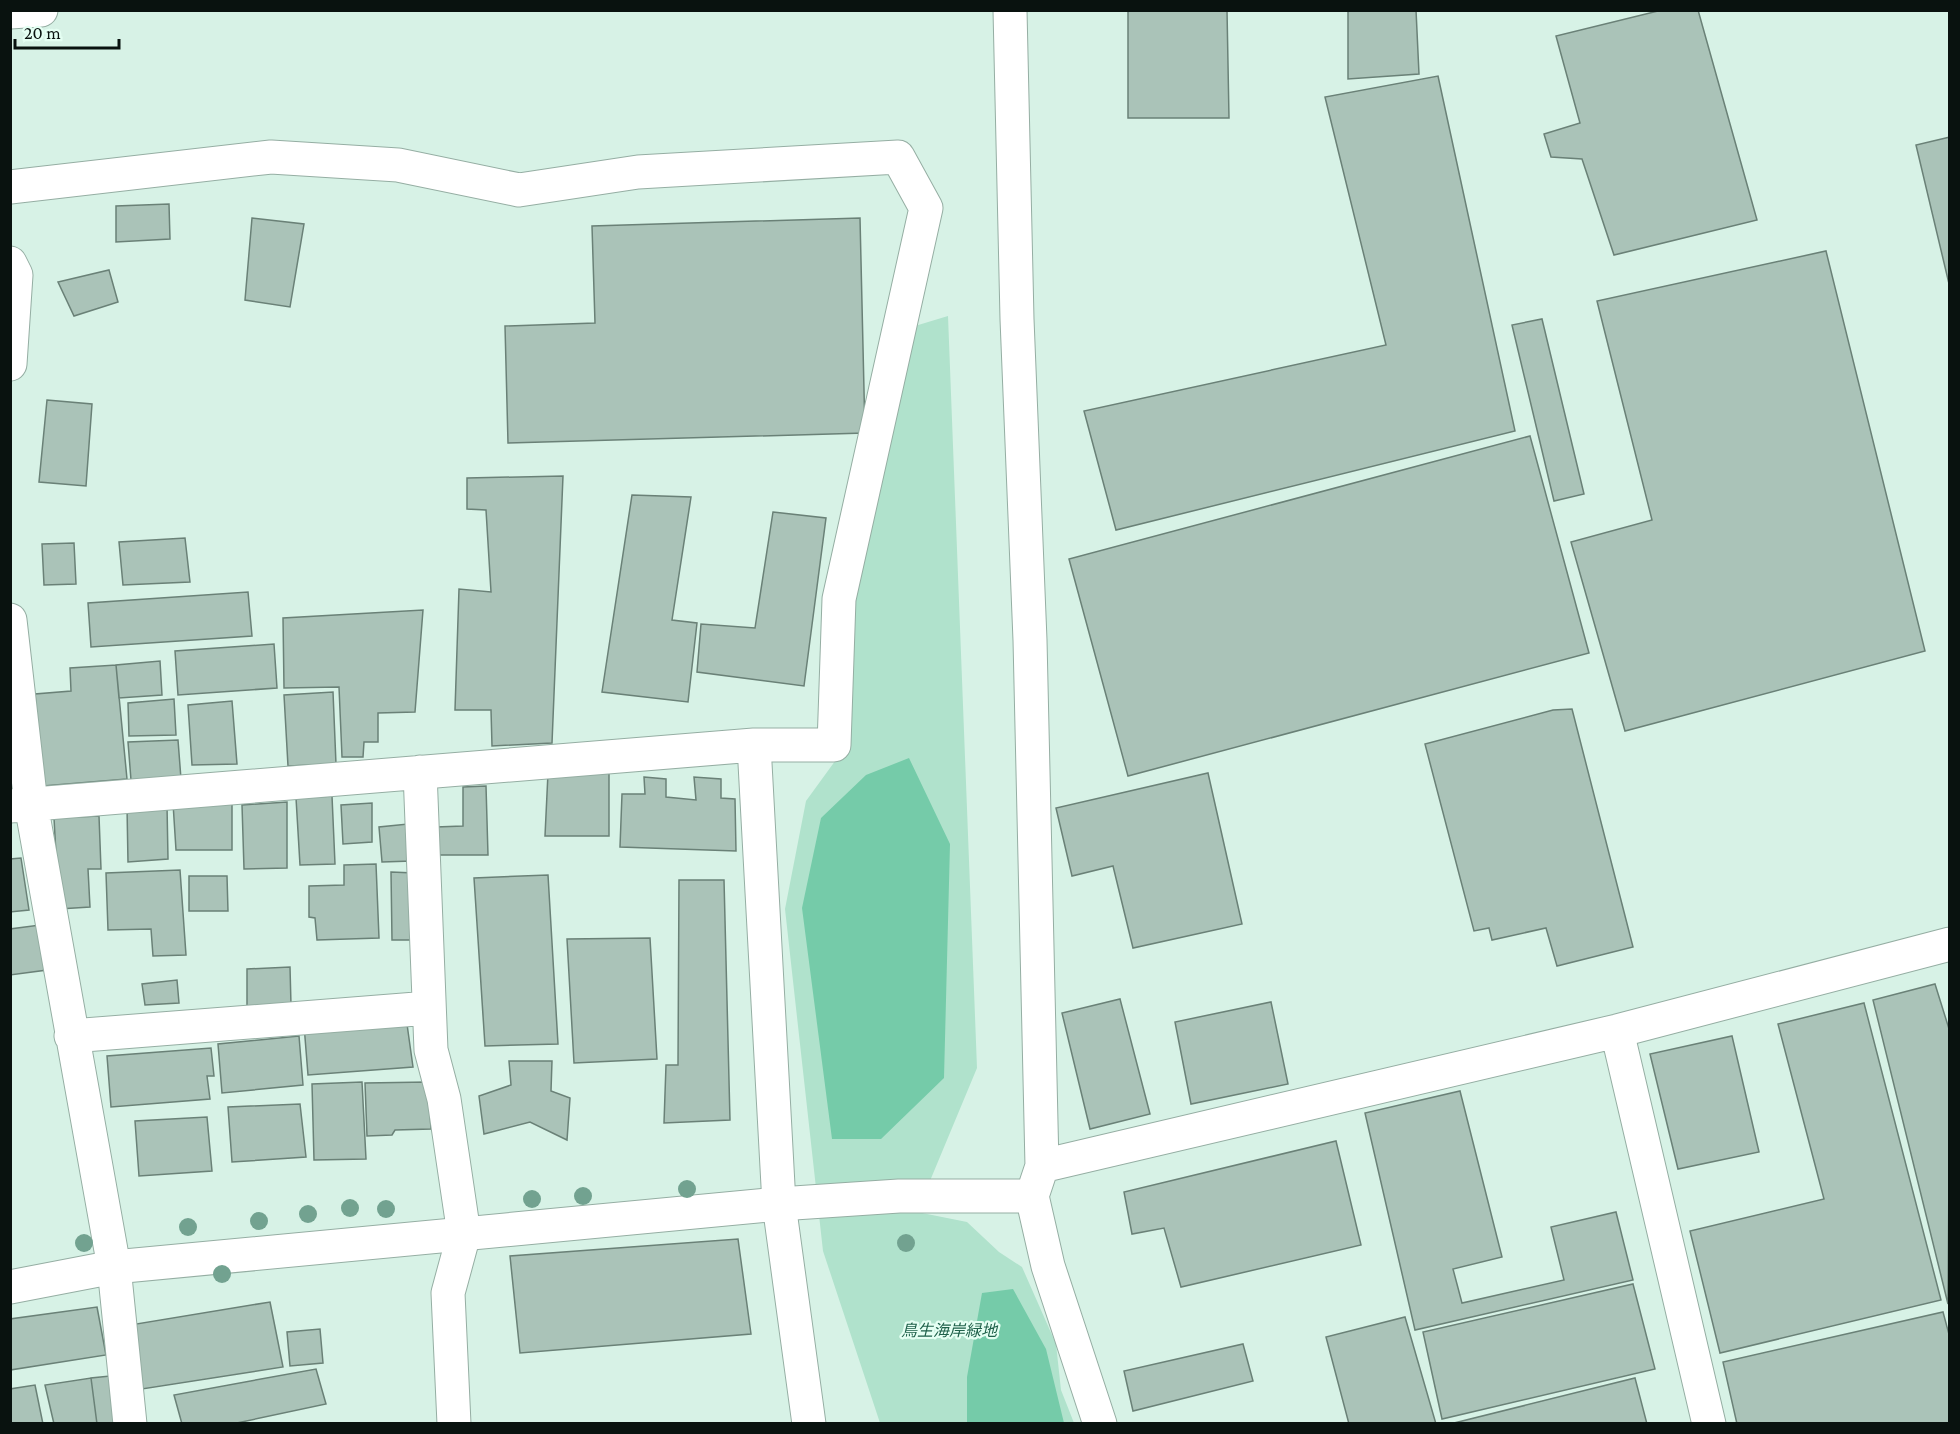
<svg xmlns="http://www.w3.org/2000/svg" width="1960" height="1434" font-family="'Crimson Pro','Noto Sans JP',serif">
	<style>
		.green { fill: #b0e2cc }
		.forest { fill: #75cba9 }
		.building { fill: #aac3b8; stroke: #6a8177; stroke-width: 1.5 }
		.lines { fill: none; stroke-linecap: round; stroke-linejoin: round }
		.minor-casing { stroke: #95aea3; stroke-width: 35 }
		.tertiary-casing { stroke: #95aea3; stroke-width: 35 }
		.minor { stroke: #fff; stroke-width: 33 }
		.tertiary { stroke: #fff; stroke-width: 33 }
		.tree { fill: #72a290 }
		.labels { text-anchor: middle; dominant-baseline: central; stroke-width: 4.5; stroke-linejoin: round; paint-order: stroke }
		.park-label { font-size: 16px; font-style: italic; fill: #1f614a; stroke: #e5fff3 }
	</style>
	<rect width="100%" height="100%" fill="#d7f2e6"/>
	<path class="green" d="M948 316 977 1068 917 1212 967 1222 999 1252 1022 1267 1056 1344 1061 1390 1074 1423H880L823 1251 785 909 806 801 846 746 847 592 905 329Z"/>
	<path class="forest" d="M909 758 950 844 944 1078 881 1139H832L802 908 821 818 866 775Z
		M1013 1289 1046 1349 1064 1423H967V1377L982 1293Z"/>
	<path class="building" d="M1128 10H1227L1229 118H1128Z
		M1348 10H1416L1419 74 1348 79Z
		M1662 10H1698L1757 220 1614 255 1582 159 1551 157 1544 134 1580 123 1556 36Z
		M1438 76 1515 431 1116 530 1084 411 1386 345 1325 97Z
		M1950 137V288L1916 145Z
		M169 204 170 239 116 242V206Z
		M252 218 304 224 290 307 245 300Z
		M860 218 865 433 508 443 505 326 595 323 592 226Z
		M1826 251 1925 651 1625 731 1571 542 1652 520 1597 301Z
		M109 270 118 302 74 316 58 282Z
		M1542 319 1584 494 1554 501 1512 325Z
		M47 400 92 404 86 486 39 482Z
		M1530 436 1589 653 1128 776 1069 559Z
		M563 476 552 743 492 746 491 710H455L459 589 491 592 486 510 467 509V478Z
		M632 495 691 497 672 620 697 623 688 702 602 692Z
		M773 512 826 518 804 686 697 672 701 624 755 628Z
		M185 538 190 582 123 585 119 542Z
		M74 543 76 584 44 585 42 544Z
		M248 592 252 636 91 647 88 603Z
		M423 610 415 712 378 713V742H364L363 757H342L339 687 284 688 283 618Z
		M274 644 277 688 178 695 175 651Z
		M160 661 162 695 119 698 116 665Z
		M116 665 127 779 43 786 35 694 71 691 70 668Z
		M333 692 336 764 288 766 284 695Z
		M174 699 176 735 129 736 128 703Z
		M232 701 237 764 192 765 188 705Z
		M1572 709 1633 947 1557 966 1546 928 1492 940 1489 928 1474 931 1425 744 1553 710Z
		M178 740 181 779 131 780 128 742Z
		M609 770V836H545L548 773Z
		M1208 773 1242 924 1133 948 1113 866 1072 876 1056 808Z
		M644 777 666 779V797L696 800 694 777 721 779V798L735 799 736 851 620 847 622 794H645Z
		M486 786 488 855H436V827L463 826V787Z
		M332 796 335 864 300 865 296 798Z
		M232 802V850H176L173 803Z
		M287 802V868L244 869 242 805Z
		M372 803V842L343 844 341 805Z
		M167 805 168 859 128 862 127 807Z
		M99 816 101 869H88L90 907 59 909 54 818Z
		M408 824 412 861 382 862 379 827Z
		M21 858 29 910 10 912V859Z
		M376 864 379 938 317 940 315 918 309 917V886L344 885V865Z
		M180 870 186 955 153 956 151 929 108 930 106 873Z
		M391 872 414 873 415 940H392Z
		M548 875 558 1044 485 1046 474 878Z
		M189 876H227L228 911H189Z
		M679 880H724L730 1120 664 1123 666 1065H678Z
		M40 925 47 970 10 975V929Z
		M650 938 657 1059 574 1063 567 939Z
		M290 967 291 1005 247 1008V969Z
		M177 980 179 1003 145 1005 142 984Z
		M1935 984 1950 1032 1948 1304 1873 1000Z
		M1120 999 1150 1114 1090 1129 1062 1013Z
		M1271 1002 1288 1084 1191 1104 1175 1022Z
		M1864 1003 1941 1300 1720 1353 1690 1231 1824 1199 1778 1024Z
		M406 1017 413 1067 308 1075 304 1025Z
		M299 1036 303 1085 222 1093 218 1044Z
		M1732 1036 1759 1152 1678 1169 1650 1054Z
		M211 1048 214 1076H207L210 1099 111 1107 107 1056Z
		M509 1061H552L551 1091 570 1098 567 1140 530 1122 484 1134 479 1096 511 1085Z
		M362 1082 366 1159 314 1160 312 1084Z
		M428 1082 431 1129 395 1130 392 1135 367 1136 365 1083Z
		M1460 1091 1502 1257 1453 1269 1462 1303 1564 1280 1551 1227 1616 1212 1633 1280 1415 1330 1365 1113Z
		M300 1104 306 1157 232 1162 228 1107Z
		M207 1117 212 1171 139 1176 135 1121Z
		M1336 1141 1361 1245 1181 1287 1164 1228 1132 1234 1124 1192Z
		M738 1239 751 1334 520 1353 510 1256Z
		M1633 1284 1655 1369 1442 1419 1423 1332Z
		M270 1302 283 1367 142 1389 130 1325Z
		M97 1307 106 1355 10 1370V1319Z
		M1943 1312 1950 1338V1424H1737L1723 1362Z
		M1405 1317 1436 1424H1349L1326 1337Z
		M320 1329 323 1363 290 1366 287 1332Z
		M1243 1344 1253 1381 1133 1411 1124 1371Z
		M316 1369 326 1404 232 1424H182L174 1395Z
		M110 1376 116 1424H97L91 1378Z
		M91 1378 97 1424H54L45 1385Z
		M1635 1378 1647 1424H1450Z
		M35 1385 43 1424H10V1389Z"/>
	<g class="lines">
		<g class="minor-casing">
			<path id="minor" d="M10 12 41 10
				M10 187 271 157 398 165 519 190 638 172 898 157 926 208 839 599 834 745H754L10 806
				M10 263 16 275 10 364
				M10 620 31 804 114 1267 130 1424
				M754 745 779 1204 809 1424
				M420 772 431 1050 444 1099 464 1234 448 1293 454 1424
				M71 1036 429 1008"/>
		</g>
		<g class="tertiary-casing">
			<path id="tertiary" d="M1010 10 1017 319 1030 640 1042 1166 1032 1196 1048 1266 1100 1424
				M1617 1031 1709 1424
				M1042 1166 1617 1031 1950 944
				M10 1287 114 1267 779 1204 899 1196H1032"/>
		</g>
		<use href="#minor" class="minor"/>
		<use href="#tertiary" class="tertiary"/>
	</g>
	<g class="tree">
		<circle cx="687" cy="1189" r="9"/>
		<circle cx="583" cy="1196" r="9"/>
		<circle cx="532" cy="1199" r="9"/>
		<circle cx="350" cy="1208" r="9"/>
		<circle cx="386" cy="1209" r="9"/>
		<circle cx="308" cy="1214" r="9"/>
		<circle cx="259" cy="1221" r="9"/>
		<circle cx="188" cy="1227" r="9"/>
		<circle cx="84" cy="1243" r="9"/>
		<circle cx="906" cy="1243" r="9"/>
		<circle cx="222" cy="1274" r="9"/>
	</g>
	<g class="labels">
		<g class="park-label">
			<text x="949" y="1330">鳥生海岸緑地</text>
		</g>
	</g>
	<rect width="1960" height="1434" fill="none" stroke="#09120f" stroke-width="24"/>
	<path d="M15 39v9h104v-9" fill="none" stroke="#09120f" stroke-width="3"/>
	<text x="24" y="39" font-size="18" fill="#09120f" stroke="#e5fff3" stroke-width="4.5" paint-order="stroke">20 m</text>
</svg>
